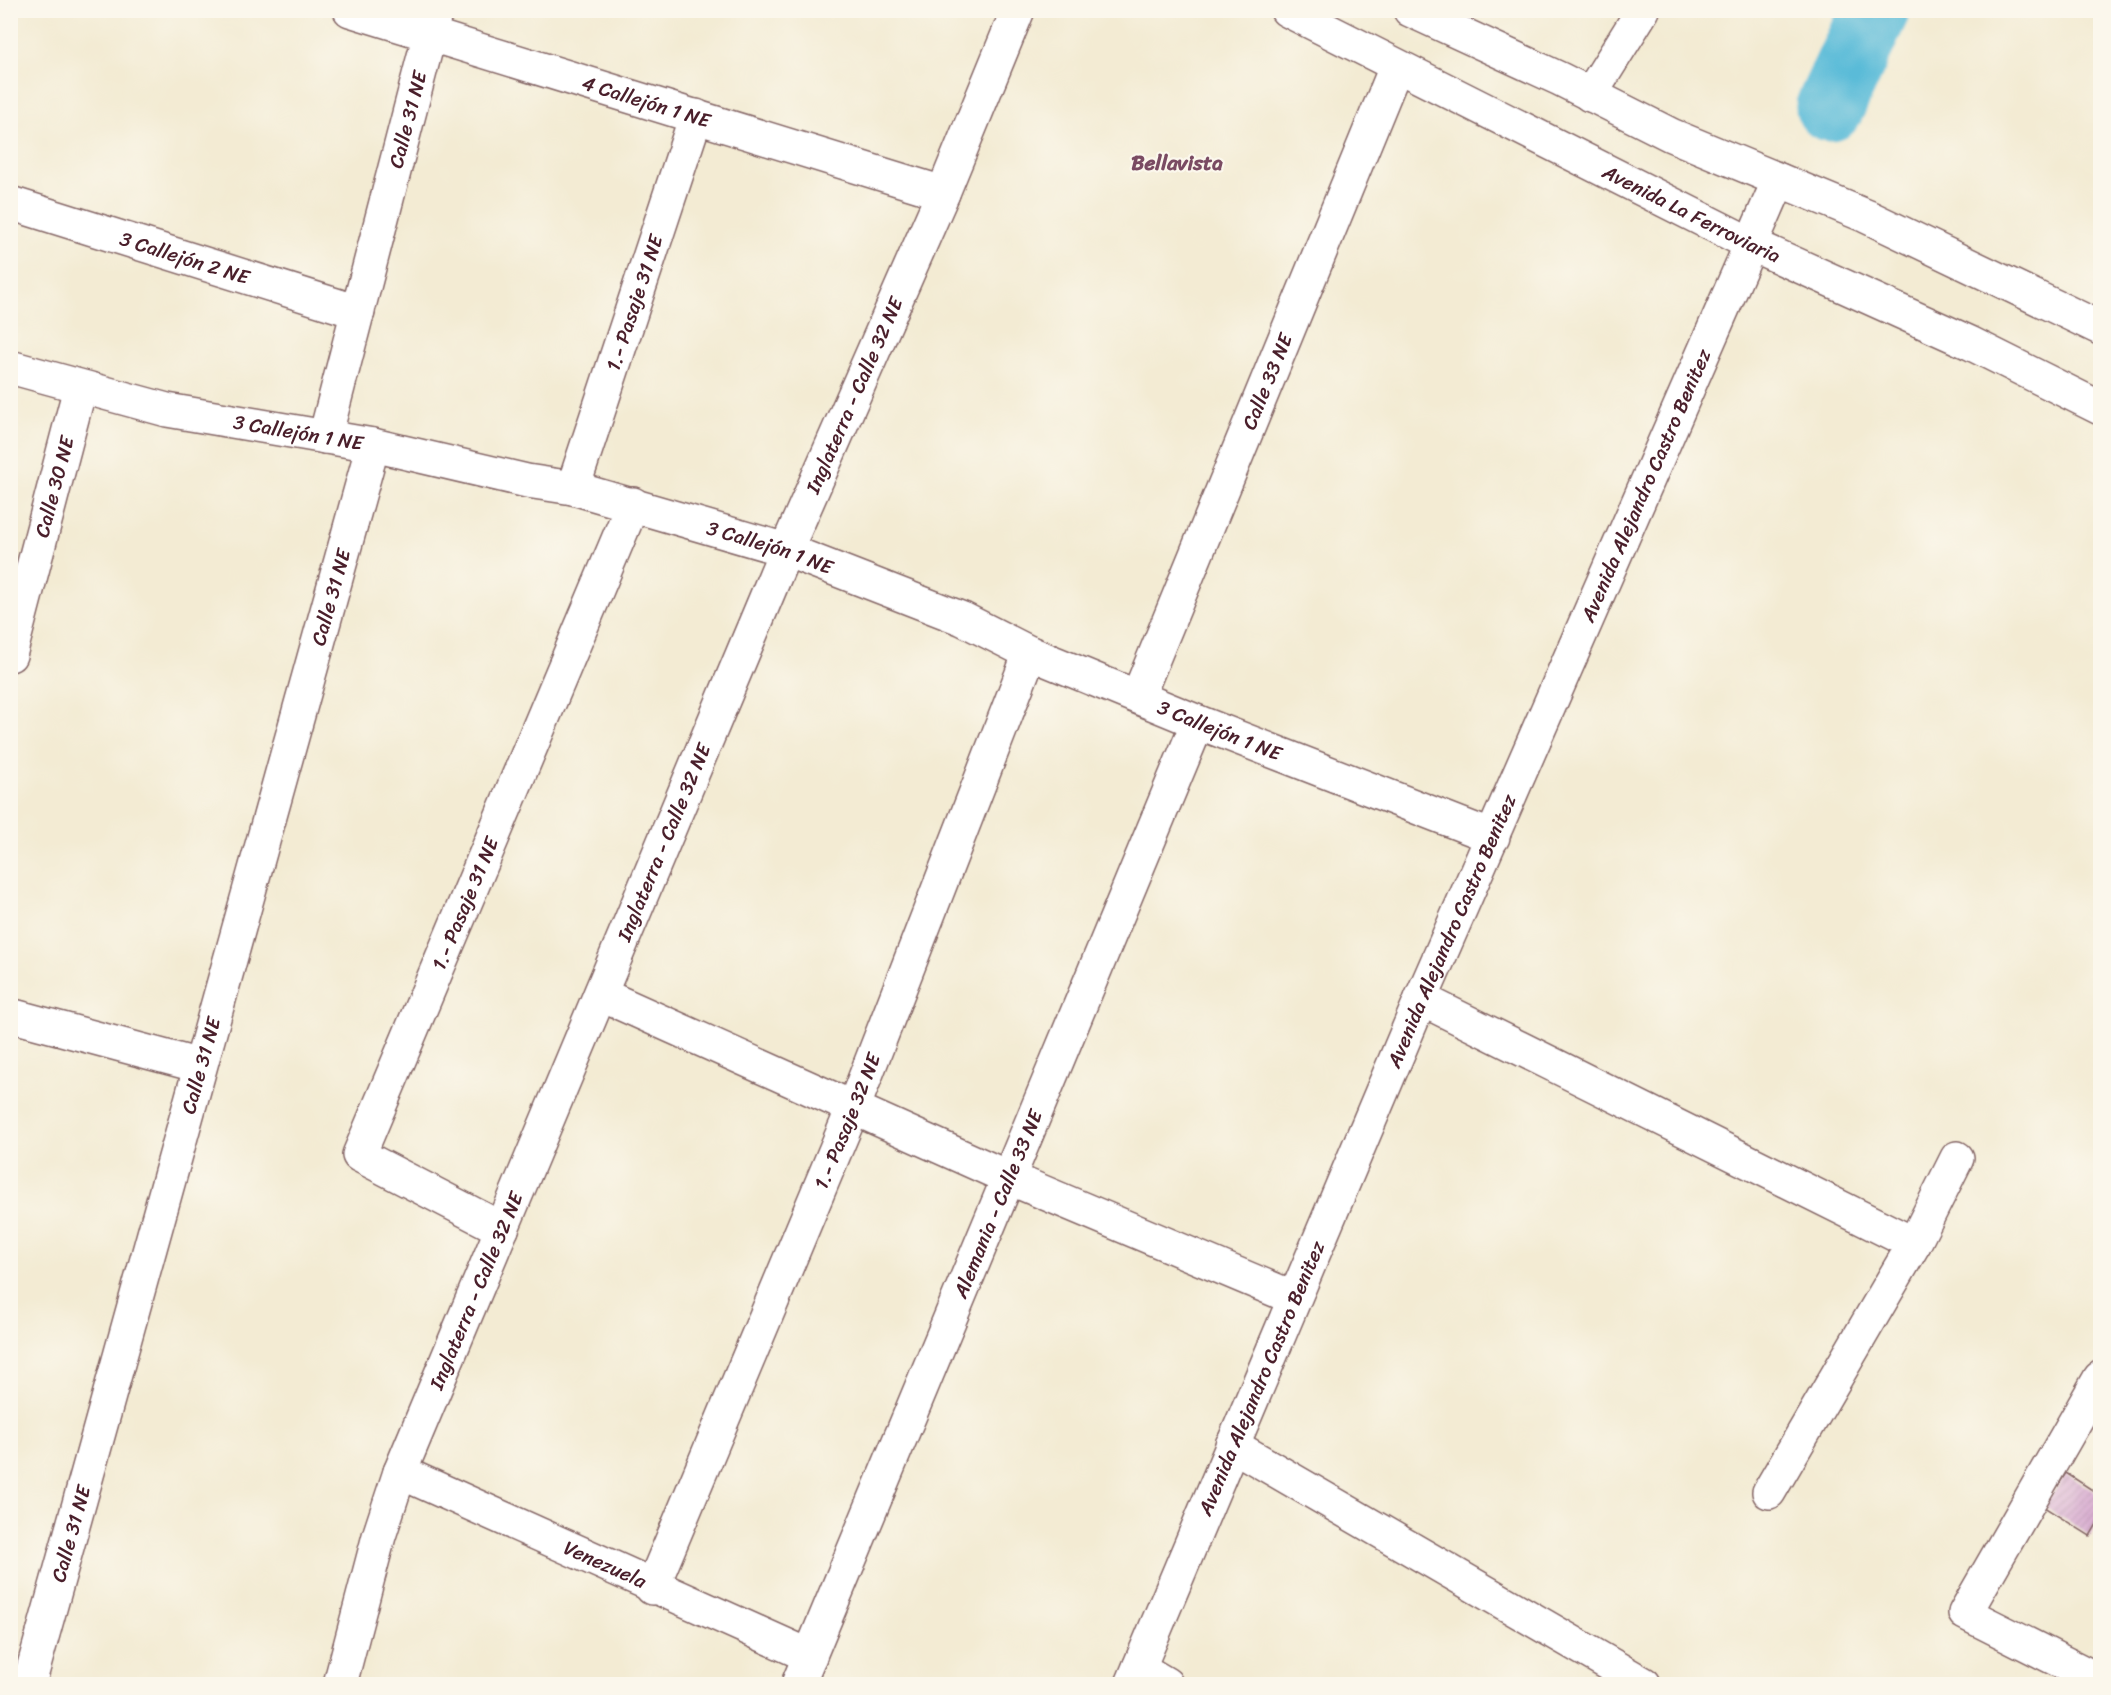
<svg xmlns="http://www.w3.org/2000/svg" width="2111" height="1695" font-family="Sriracha,sans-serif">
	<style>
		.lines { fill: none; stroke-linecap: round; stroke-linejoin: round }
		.river { stroke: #5abbd8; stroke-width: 69 }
		.building { fill: url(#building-hatch) }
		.minor-casing { stroke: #856666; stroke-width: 36 }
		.major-casing { stroke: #856666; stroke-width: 36 }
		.minor { stroke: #fff; stroke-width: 33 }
		.major { stroke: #fff; stroke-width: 33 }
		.labels { text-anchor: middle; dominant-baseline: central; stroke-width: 4.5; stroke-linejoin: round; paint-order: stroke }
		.street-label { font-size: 20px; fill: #4a1f2b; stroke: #fbf7ec }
		.neighbourhood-label { font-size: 21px; font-weight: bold; fill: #7a4b63; stroke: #fbf7ec }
	</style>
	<defs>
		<pattern id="building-hatch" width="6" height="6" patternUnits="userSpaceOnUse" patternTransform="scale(1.5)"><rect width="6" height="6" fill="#d29dcc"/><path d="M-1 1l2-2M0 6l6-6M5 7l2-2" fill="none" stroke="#ac7fa6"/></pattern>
	</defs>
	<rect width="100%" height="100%" fill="#fbf7ec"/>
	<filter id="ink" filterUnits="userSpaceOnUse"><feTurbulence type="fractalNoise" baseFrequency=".0167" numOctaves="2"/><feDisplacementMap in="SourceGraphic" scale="12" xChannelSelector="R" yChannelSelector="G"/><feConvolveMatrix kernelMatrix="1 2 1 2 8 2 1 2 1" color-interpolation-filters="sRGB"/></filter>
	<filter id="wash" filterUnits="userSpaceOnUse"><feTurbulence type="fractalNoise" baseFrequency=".008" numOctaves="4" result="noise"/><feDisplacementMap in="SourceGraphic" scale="24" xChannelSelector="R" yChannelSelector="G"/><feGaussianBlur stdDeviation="1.35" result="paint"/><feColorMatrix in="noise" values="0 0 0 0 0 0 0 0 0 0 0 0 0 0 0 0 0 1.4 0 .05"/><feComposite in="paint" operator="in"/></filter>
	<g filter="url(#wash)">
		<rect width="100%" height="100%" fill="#f3ebd3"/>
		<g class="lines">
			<path class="river" d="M1830 107 1875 10"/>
		</g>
		<g id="blocks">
			<path class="building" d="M2066 1473 2100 1495V1519L2090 1536 2044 1507Z"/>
		</g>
	</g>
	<g filter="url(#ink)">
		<use href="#blocks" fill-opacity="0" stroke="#856666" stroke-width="1.5"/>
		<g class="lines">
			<g class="minor-casing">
				<g id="minor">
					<path id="s1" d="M350 10 943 193"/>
					<path d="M1590 95 1643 10"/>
					<path id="s2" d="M10 203 358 312"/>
					<path id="s3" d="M10 367 167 410 373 445 527 481 573 488 786 550 963 619 1030 653 1198 722 1493 837"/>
					<path id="s4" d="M325 437 436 10"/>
					<path id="s5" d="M573 488 696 116"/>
					<path id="s6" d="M10 655 80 388"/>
					<path id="s7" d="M1138 696 1396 67"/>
					<path d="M602 995 1007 1177 1294 1298"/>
					<path d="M1421 999 1914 1244"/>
					<path d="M10 1015 200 1066"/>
					<path id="s8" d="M502 1229 359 1155 633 504"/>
					<path d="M2100 1378 1965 1613 2100 1681"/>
					<path d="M1232 1445 1644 1684"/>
					<path id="s9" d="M400 1472 810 1656"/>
					<path d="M1769 1492 1914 1244 1957 1158"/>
					<path id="s10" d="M652 1588 854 1106 1030 653"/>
					<path d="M1139 1668 1166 1684"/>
					<path id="s11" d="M29 1684 373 445"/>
					<path id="s12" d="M340 1684 379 1536 400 1472 786 550 943 193 1018 10"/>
					<path id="s13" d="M798 1684 1198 722"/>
					<path id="s14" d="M1132 1684 1421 999 1779 180"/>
				</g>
			</g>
			<g class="major-casing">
				<g id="major">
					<path id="s15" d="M1287 10 1753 245 1970 343 2100 408"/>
					<path d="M1410 10 1560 79 1671 135 1866 216 2100 328"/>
				</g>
			</g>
			<use href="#minor" class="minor"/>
			<use href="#major" class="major"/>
		</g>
	</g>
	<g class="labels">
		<g class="street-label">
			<text stroke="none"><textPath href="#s1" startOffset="310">4 Callejón 1 NE</textPath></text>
			<text stroke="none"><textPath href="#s4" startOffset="328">Calle 31 NE</textPath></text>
			<text stroke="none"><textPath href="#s15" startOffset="453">Avenida La Ferroviaria</textPath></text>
			<text stroke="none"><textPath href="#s2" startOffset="183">3 Callejón 2 NE</textPath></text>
			<text stroke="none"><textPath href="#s5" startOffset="195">1.- Pasaje 31 NE</textPath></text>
			<text stroke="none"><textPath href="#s7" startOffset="340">Calle 33 NE</textPath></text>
			<text stroke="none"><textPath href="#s12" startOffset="1389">Inglaterra - Calle 32 NE</textPath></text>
			<text stroke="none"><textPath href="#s3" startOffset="296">3 Callejón 1 NE</textPath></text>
			<text stroke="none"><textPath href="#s6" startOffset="174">Calle 30 NE</textPath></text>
			<text stroke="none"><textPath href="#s14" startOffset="1304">Avenida Alejandro Castro Benitez</textPath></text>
			<text stroke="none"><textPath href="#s3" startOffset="782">3 Callejón 1 NE</textPath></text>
			<text stroke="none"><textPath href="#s11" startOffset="1128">Calle 31 NE</textPath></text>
			<text stroke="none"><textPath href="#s3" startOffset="1268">3 Callejón 1 NE</textPath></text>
			<text stroke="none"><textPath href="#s12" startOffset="903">Inglaterra - Calle 32 NE</textPath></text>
			<text stroke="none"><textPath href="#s8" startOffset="434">1.- Pasaje 31 NE</textPath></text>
			<text stroke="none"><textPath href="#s14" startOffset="818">Avenida Alejandro Castro Benitez</textPath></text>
			<text stroke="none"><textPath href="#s11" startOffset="642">Calle 31 NE</textPath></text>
			<text stroke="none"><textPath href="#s10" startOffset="506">1.- Pasaje 32 NE</textPath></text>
			<text stroke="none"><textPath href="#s13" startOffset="520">Alemania - Calle 33 NE</textPath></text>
			<text stroke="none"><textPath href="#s12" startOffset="417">Inglaterra - Calle 32 NE</textPath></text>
			<text stroke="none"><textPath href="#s14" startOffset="332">Avenida Alejandro Castro Benitez</textPath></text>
			<text stroke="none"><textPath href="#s11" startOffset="156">Calle 31 NE</textPath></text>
			<text stroke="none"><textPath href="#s9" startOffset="225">Venezuela</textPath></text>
		</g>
		<g class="neighbourhood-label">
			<text x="1177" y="163">Bellavista</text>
		</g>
	</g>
	<rect width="2111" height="1695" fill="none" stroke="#fbf7ec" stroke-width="36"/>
</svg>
